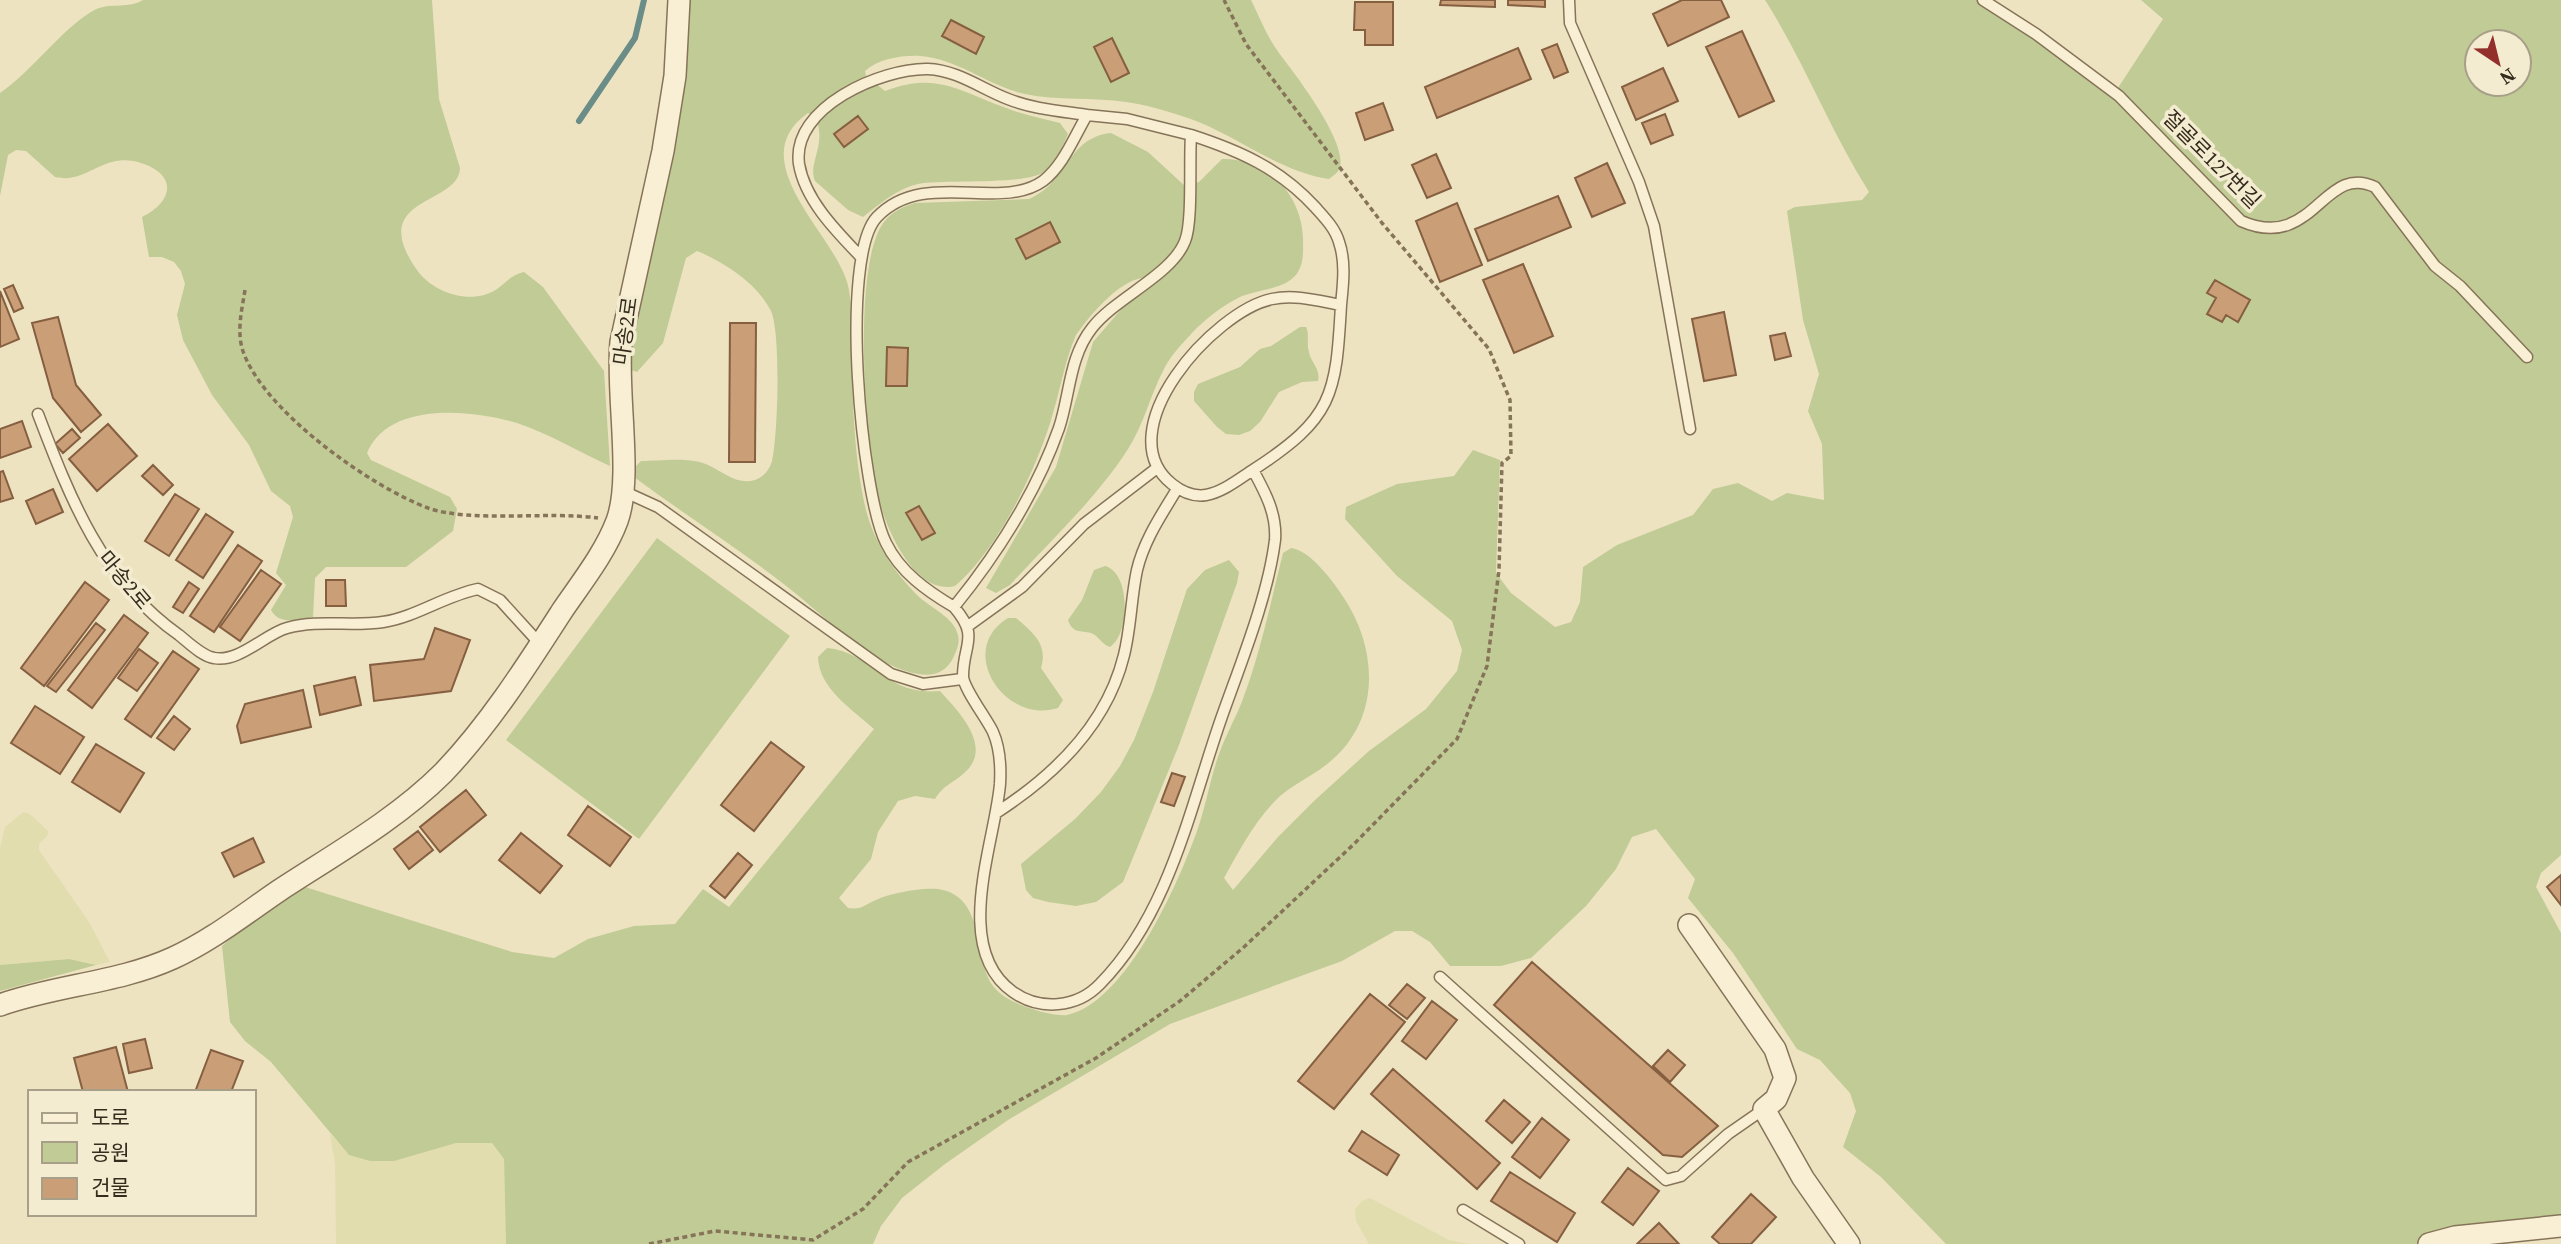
<svg xmlns="http://www.w3.org/2000/svg" width="2561" height="1244" font-family="'Source Serif 4','Noto Sans KR',serif">
	<style>
		.farmland { fill: #e2ddaf }
		.green { fill: #c1cb96; fill-rule: evenodd }
		.lines { fill: none; stroke-linecap: round; stroke-linejoin: round }
		.stream { stroke: #6b8d87; stroke-width: 6 }
		.building { fill: #ca9f78; stroke: #855f40; stroke-width: 2 }
		.lane-casing { stroke: #867459; stroke-width: 13 }
		.street-casing { stroke: #867459; stroke-width: 24 }
		.path { stroke: #867459; stroke-width: 3.5; stroke-dasharray: 5 3.5; stroke-linecap: butt }
		.lane { stroke: #f8efd4; stroke-width: 10 }
		.street { stroke: #f8efd4; stroke-width: 21 }
		.labels { text-anchor: middle; dominant-baseline: central; stroke-width: 7; stroke-linejoin: round; paint-order: stroke }
		.street-label { font-size: 21px; fill: #362b1d; stroke: #f4ecd1 }
	</style>
	<rect width="100%" height="100%" fill="#ede3c1"/>
	<path class="farmland" d="M23 812 30 814 48 831V835L39 844V850L89 922 110 962 96 965 69 959 0 965V848L5 827Z
		M330 1134 349 1155 427 1149 456 1143H492L504 1159 506 1244H336L335 1164Z
		M1370 1198 1449 1240 1469 1244H1369L1356 1221 1355 1209 1362 1201Z"/>
	<path class="green" d="M143 0H432L439 99 460 168C459 206 365 196 417 270 433 293 472 306 497 289 507 282 511 275 524 272L543 287 604 371 610 466C579 452 550 434 517 423 474 410 389 400 367 453L371 460 450 497 457 509 453 531 406 567H326L315 578 313 617C297 619 280 626 271 610L286 585 276 573 293 517 290 506 271 491 249 445 212 395 183 340 177 315 185 284 181 271 174 262 162 257H149L142 217C171 203 179 177 144 164 103 149 89 185 55 177L26 151 16 150 8 155 0 196V93C32 71 60 31 91 12 107 1 126 10 143 0Z
		M688 0H1251C1260 18 1267 37 1279 53 1295 74 1347 141 1340 167 1339 172 1333 176 1329 179 1279 172 1235 134 1188 118 1167 111 1147 105 1126 102 1092 97 1058 101 1025 94 988 86 959 59 920 56 902 55 878 59 865 71L866 76 885 91C934 72 956 89 1001 106 1020 114 1040 118 1060 123L1068 134C1063 146 1055 162 1045 171 1027 186 944 179 918 184 896 189 880 204 863 217L848 210 815 181C807 163 828 145 815 116L808 113C742 159 830 231 846 279 853 298 850 322 851 342 853 398 853 455 866 510 874 542 894 572 917 595 929 607 954 617 958 635 960 643 957 649 954 656 943 682 917 676 895 667 855 649 820 612 785 585 736 547 684 514 634 477L632 470 641 461C661 461 692 456 710 466 724 473 738 485 755 480 763 478 770 469 772 461 778 436 781 333 771 311 757 283 724 262 697 251L686 258 663 343 637 372 628 369V353Z
		M1765 0H1982L2114 94 2163 19 2141 0H2561V855L2541 873 2536 887 2561 933V1216C2526 1221 2440 1221 2417 1244H1946L1881 1177 1843 1147 1856 1111 1850 1093 1820 1060 1797 1049 1733 953 1688 898 1695 879 1656 829 1632 837 1616 869 1586 906 1531 958 1501 966H1450L1430 942 1412 931H1395L1342 961 1170 1024 1008 1120 945 1164 902 1198 881 1226 873 1244H506L504 1159 492 1143H456L394 1161H370L349 1155 271 1062 245 1041 230 1022 222 946 261 914 305 887 512 952 554 958 588 939 634 926 675 924 703 889 729 907 874 729C852 709 819 689 818 657L827 648C873 652 883 696 940 691 959 712 995 748 963 774 950 785 944 785 935 799L915 796 898 801 878 832 871 859 839 898 848 908C862 910 864 905 876 900 891 893 928 886 943 890 984 900 974 954 991 983 999 997 1021 1006 1036 1010 1044 1013 1059 1016 1067 1015 1126 1003 1179 882 1197 831 1206 806 1210 779 1219 754 1226 734 1237 716 1244 696 1261 650 1271 601 1283 553L1291 548C1310 550 1333 581 1344 598 1379 651 1381 723 1326 765 1309 778 1289 786 1274 802 1253 824 1239 851 1224 878L1233 890 1278 837 1315 800 1369 751 1426 709 1457 671 1462 650 1452 621 1397 576 1345 519 1346 507 1397 484 1454 476 1473 450 1500 460 1496 573 1511 593 1555 627 1571 622 1580 602 1583 567 1617 545 1693 515 1713 489 1738 483 1772 501 1787 493 1824 500 1822 444 1808 411 1819 374 1803 320 1787 211 1795 207 1862 200 1869 192C1830 130 1804 61 1765 0ZM2477 42H2519V84H2477Z
		M1111 133 1148 152 1185 186 1199 182 1222 159C1268 158 1302 195 1303 239 1303 249 1304 261 1299 270 1290 290 1256 289 1238 298 1221 307 1205 319 1192 333 1181 345 1170 356 1163 371 1150 396 1144 424 1128 449 1096 499 1050 541 1010 585L996 593 986 588 1056 467 1093 342 1149 277C1121 277 1091 314 1076 335 1065 360 1061 387 1053 413 1038 467 998 550 955 586 917 595 890 536 881 507 865 456 851 264 884 222 892 211 903 207 915 203L1029 199C1070 181 1066 138 1111 133Z
		M1300 327H1306C1310 335 1306 342 1309 352 1311 363 1321 369 1318 381L1302 382 1279 392 1260 422 1250 431 1239 435 1226 434 1217 427 1194 401V392L1198 384 1240 367 1260 349 1271 346Z
		M657 538 790 636 639 839 506 740Z
		M1229 560 1239 572 1237 583 1179 745 1123 882 1096 902 1076 906 1048 902 1033 898 1026 890 1021 864 1075 819 1101 792 1120 766 1134 740 1153 692 1187 589 1205 570Z
		M1105 566C1131 573 1130 634 1110 647 1101 644 1099 636 1091 633 1080 630 1073 634 1068 620L1082 600 1094 570Z
		M1008 618H1016C1034 633 1048 645 1041 668L1063 700 1058 708C1005 725 955 650 1008 618Z
		M69 959 96 965 0 991V965Z"/>
	<g class="lines">
		<path class="stream" d="M579 121 635 38 644 0"/>
	</g>
	<path class="building" d="M1441 0H1495V7L1440 5Z
		M1508 0H1545V7L1508 5Z
		M1682 0H1721L1729 17 1668 46 1653 14Z
		M1355 2H1393V45H1365V30H1354Z
		M951 20 984 37 976 54 942 36Z
		M1742 31 1774 101 1739 117 1706 47Z
		M1112 38 1129 73 1111 82 1094 47Z
		M1557 44 1568 72 1554 78 1542 50Z
		M1518 48 1531 79 1437 118 1425 87Z
		M1663 68 1678 101 1636 120 1622 87Z
		M1383 103 1393 130 1365 140 1356 113Z
		M1665 114 1673 135 1651 144 1642 123Z
		M858 116 868 129 844 147 834 134Z
		M1436 154 1451 188 1427 198 1412 165Z
		M1607 163 1625 203 1592 217 1575 178Z
		M1558 196 1571 227 1488 261 1475 229Z
		M1457 203 1482 265 1440 282 1416 221Z
		M1050 222 1060 242 1026 259 1016 239Z
		M1523 264 1553 336 1514 353 1483 280Z
		M2215 280 2250 300 2238 322 2226 315 2222 322 2207 314 2216 298 2207 293Z
		M13 285 23 308 14 312 4 289Z
		M0 291 19 339 0 347Z
		M1724 312 1736 375 1704 381 1692 319Z
		M58 317 76 385 101 415 81 432 53 398 32 323Z
		M730 323H756L755 462H729Z
		M1785 333 1791 356 1775 360 1770 336Z
		M887 347 908 348 907 386H886Z
		M22 421 31 447 0 458V429Z
		M108 424 137 456 97 491 69 459Z
		M72 429 80 438 63 453 55 444Z
		M153 465 173 485 163 495 142 476Z
		M3 471 13 498 0 502V472Z
		M53 489 63 512 36 524 26 501Z
		M175 494 199 509 169 556 145 541Z
		M919 506 935 533 922 540 906 513Z
		M206 514 233 532 203 578 176 560Z
		M238 545 262 561 214 632 190 616Z
		M261 570 281 584 240 641 220 627Z
		M326 580H345L346 606H326Z
		M85 582 109 600 44 686 21 668Z
		M189 582 199 589 183 613 173 607Z
		M124 615 148 633 92 708 68 690Z
		M96 623 105 630 56 692 47 686Z
		M435 628 470 640 451 691 374 701 370 665 424 659Z
		M139 649 158 663 137 691 118 678Z
		M173 651 199 669 151 737 125 719Z
		M355 677 361 705 320 715 314 686Z
		M303 690 311 727 241 743 237 726 245 704Z
		M35 706 84 737 60 774 11 743Z
		M174 716 190 729 174 750 157 738Z
		M771 742 804 767 754 831 721 805Z
		M96 744 144 773 120 812 72 782Z
		M1172 773 1185 777 1174 806 1161 802Z
		M466 790 486 815 440 852 420 827Z
		M588 806 631 837 610 866 568 835Z
		M418 831 433 850 409 869 394 849Z
		M521 833 562 866 540 893 499 860Z
		M253 838 264 862 234 877 222 853Z
		M738 853 752 865 725 898 710 886Z
		M2561 875V905L2547 887Z
		M1532 962 1718 1126 1682 1157 1663 1155 1494 1005Z
		M1407 984 1425 998 1407 1019 1389 1005Z
		M1370 994 1405 1022 1334 1109 1298 1081Z
		M1432 1001 1457 1020 1426 1059 1402 1041Z
		M145 1039 152 1068 129 1073 123 1044Z
		M116 1047 128 1092H83L74 1058Z
		M211 1050 243 1061 231 1092H195Z
		M1668 1050 1685 1065 1670 1082 1653 1066Z
		M1393 1069 1500 1163 1477 1189 1371 1094Z
		M1504 1100 1530 1122 1512 1143 1486 1121Z
		M1542 1118 1569 1140 1540 1178 1512 1157Z
		M1362 1131 1399 1155 1387 1175 1349 1151Z
		M1628 1168 1659 1191 1633 1225 1602 1202Z
		M1510 1172 1575 1213 1557 1242 1491 1201Z
		M1751 1194 1776 1217 1751 1244H1720L1712 1237Z
		M1659 1223 1679 1244H1637Z"/>
	<g class="lines">
		<g class="lane-casing">
			<path id="lane" d="M1569 0 1570 23 1639 182 1654 226 1690 429
				M1983 0 2036 34 2119 96 2241 221C2314 253 2323 162 2375 187L2435 266 2460 286 2527 357
				M1191 135C1240 151 1279 168 1315 207 1324 217 1335 228 1339 242 1346 262 1343 285 1341 305 1319 301 1295 294 1272 299 1214 311 1106 431 1172 484 1182 492 1193 497 1206 495 1223 492 1239 479 1253 470 1265 492 1277 514 1275 540 1268 597 1240 665 1221 719 1190 808 1169 914 1100 984 1077 1008 1040 1011 1013 992 951 948 995 843 1000 784 1001 767 1000 748 993 732 987 719 963 688 963 676 963 644 980 637 954 607 997 554 1036 493 1059 428 1070 395 1069 357 1092 328 1115 298 1172 275 1185 241 1193 222 1189 161 1191 135Z
				M861 257C836 231 805 200 799 164 791 107 882 68 928 69 957 70 982 89 1008 99 1033 109 1060 111 1087 115
				M38 414C70 498 102 581 179 635 189 643 202 656 214 658 239 663 265 634 287 628 319 619 351 627 383 622 416 617 444 596 478 589L500 600 541 645
				M1253 470C1333 418 1336 396 1341 305
				M623 491 658 507 891 674 923 684 962 679
				M954 607C927 591 900 572 886 543 861 493 839 257 877 217 924 168 1000 212 1043 181 1063 166 1074 137 1087 115L1127 119 1191 135
				M968 626 1022 587 1084 524 1157 468
				M996 813C1055 775 1107 725 1124 655 1131 627 1131 598 1137 570 1144 540 1162 514 1177 489
				M1440 977 1666 1180 1681 1176 1728 1134 1764 1109
				M1463 1210 1519 1244"/>
		</g>
		<g class="street-casing">
			<path id="street" d="M1689 925 1775 1049 1785 1078 1776 1099 1764 1109 1803 1178 1849 1244
				M0 1005C56 985 118 983 173 958 211 941 246 913 280 890 335 854 397 819 443 773 489 725 526 667 562 611 581 583 605 553 617 521 633 478 616 393 621 342L663 151 675 76 679 0
				M2429 1244 2455 1237 2561 1226"/>
		</g>
		<path class="path" d="M245 290C242 309 237 329 242 348 260 409 371 487 428 508 470 523 549 511 598 518
			M649 1244 715 1231 813 1240 863 1209 908 1162 1096 1058 1180 1001 1244 947 1354 844 1457 739 1487 666 1499 570 1502 463 1511 456 1510 400 1489 349 1382 223 1246 44 1224 0"/>
		<use href="#lane" class="lane"/>
		<use href="#street" class="street"/>
	</g>
	<g class="labels">
		<g class="street-label">
			<text transform="translate(2212 159) rotate(45)">절골로127번길</text>
			<text transform="translate(625 331) rotate(-82)">마송2로</text>
			<text transform="translate(125 580) rotate(50)">마송2로</text>
		</g>
	</g>
	<rect x="28" y="1090" width="228" height="126" fill="#f4ecd1" stroke="#a89f89" stroke-width="2"/>
	<rect x="42" y="1113" width="35" height="10" fill="#f8efd4" stroke="#a89f89" stroke-width="2"/>
	<text x="91" y="1125" font-size="21" fill="#362b1d">도로</text>
	<rect x="42" y="1142" width="35" height="21" fill="#c1cb96" stroke="#a89f89" stroke-width="2"/>
	<text x="91" y="1160" font-size="21" fill="#362b1d">공원</text>
	<rect x="42" y="1178" width="35" height="21" fill="#ca9f78" stroke="#a89f89" stroke-width="2"/>
	<text x="91" y="1195" font-size="21" fill="#362b1d">건물</text>
	<g transform="translate(2498 63) rotate(145)"><circle r="33" fill="#f4ecd1" stroke="#a89f89" stroke-width="2"/>
	<path d="M0-5L12 26L0 18L-12 26Z" fill="#94302b"/>
	<text y="-10" font-size="19" font-weight="bold" text-anchor="middle" fill="#362b1d">N</text>
	</g>
</svg>
